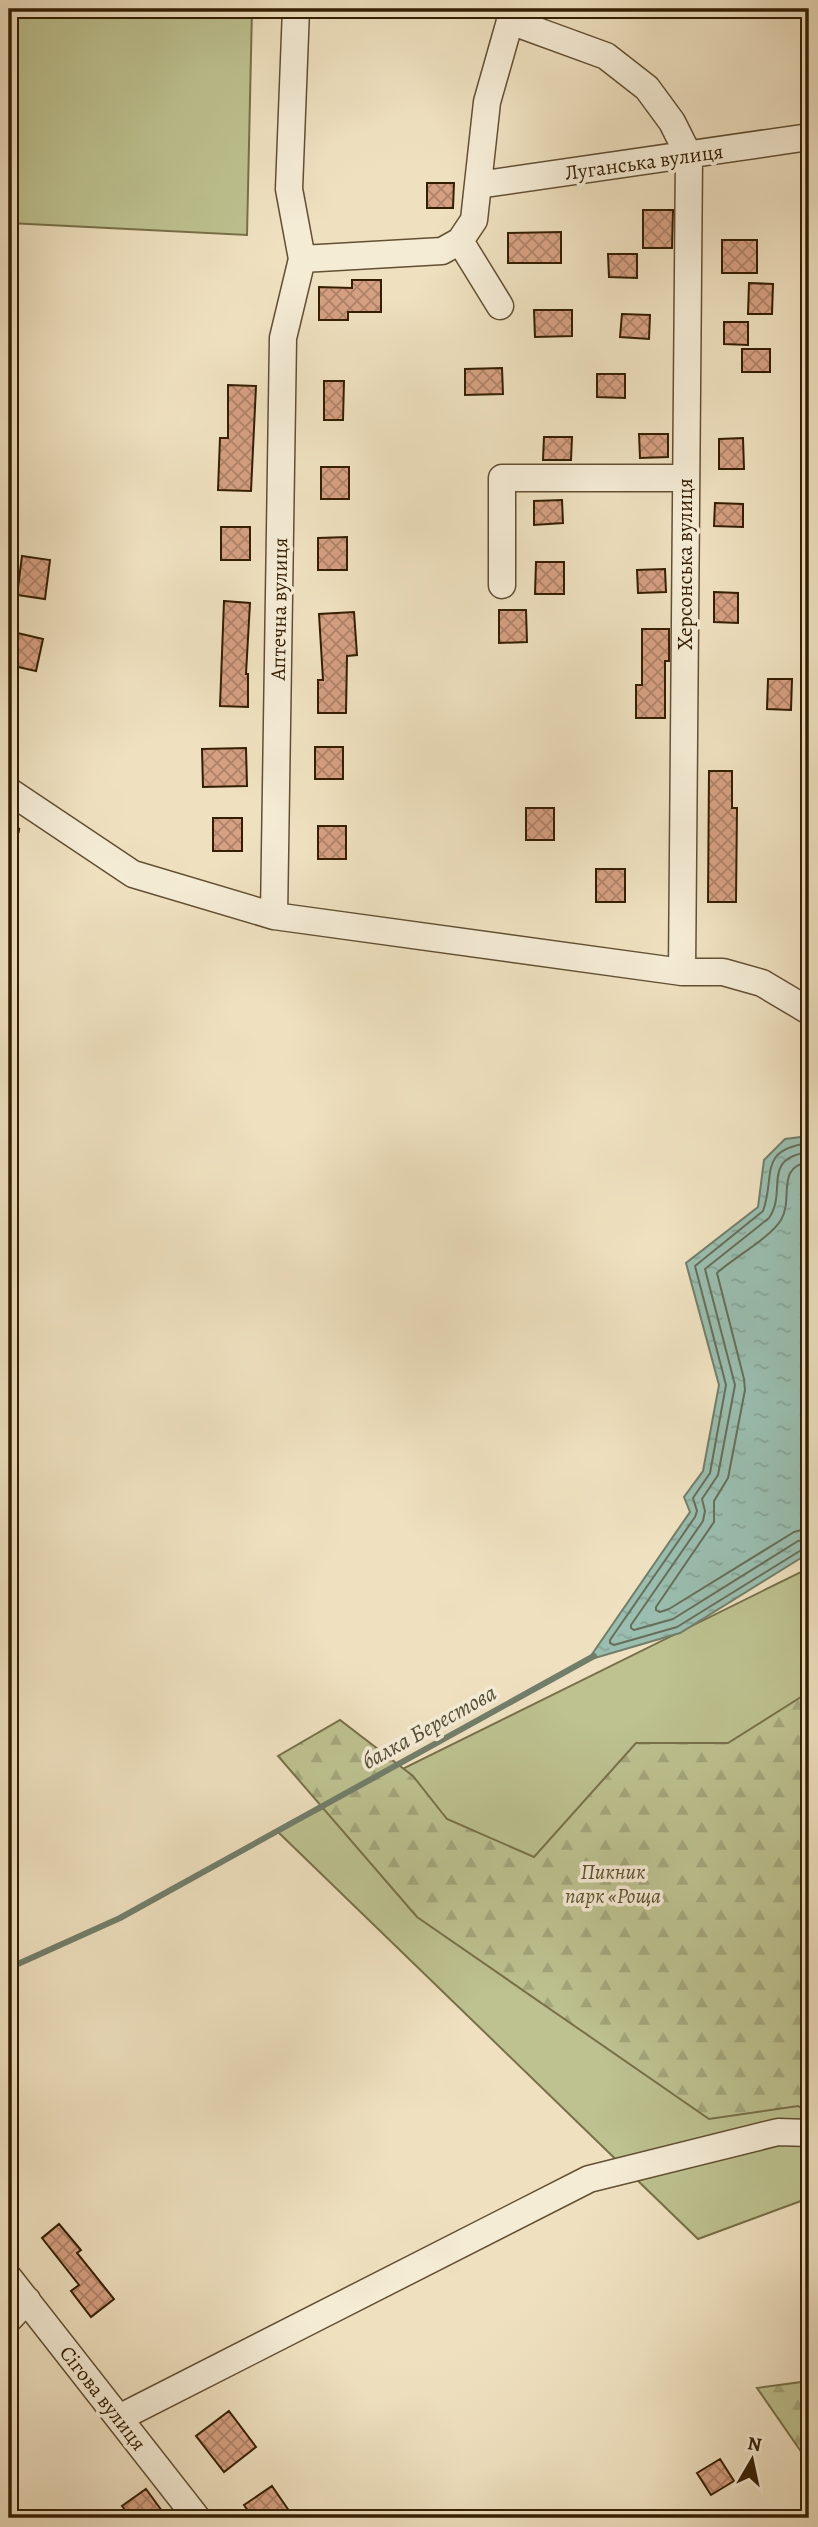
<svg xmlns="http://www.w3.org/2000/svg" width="818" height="2527" font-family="Alegreya,serif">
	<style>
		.green { fill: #bdc290; stroke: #787049; stroke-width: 2 }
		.forest { fill: url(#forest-firs); stroke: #787049; stroke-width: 2 }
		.water { fill: url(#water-ripples); stroke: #717e6a; stroke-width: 2 }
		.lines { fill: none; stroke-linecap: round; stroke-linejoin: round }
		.shore { stroke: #676e59; stroke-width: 2 }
		.stream { stroke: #717e6a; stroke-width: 6 }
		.building { fill: url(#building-cross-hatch); stroke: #341e02; stroke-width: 2 }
		.minor-casing { stroke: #634f32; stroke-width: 29 }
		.path { stroke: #341e02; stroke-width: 3.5; stroke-dasharray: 5 3.5; stroke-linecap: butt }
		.minor { stroke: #f5ecd6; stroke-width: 26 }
		.labels { text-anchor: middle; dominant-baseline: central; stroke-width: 7; stroke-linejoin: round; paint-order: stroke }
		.street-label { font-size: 21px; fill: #341e02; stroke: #f5ecd6 }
		.park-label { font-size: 21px; font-style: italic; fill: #5d4f2d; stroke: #f5ecd6 }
		.water-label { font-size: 23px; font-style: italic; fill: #534e36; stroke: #f5ecd6 }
	</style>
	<defs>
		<pattern id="forest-firs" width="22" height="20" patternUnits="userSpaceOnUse" patternTransform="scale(1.75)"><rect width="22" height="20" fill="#bdc290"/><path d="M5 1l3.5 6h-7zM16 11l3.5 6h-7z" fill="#a3a67b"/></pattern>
		<pattern id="water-ripples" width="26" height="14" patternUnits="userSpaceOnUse" patternTransform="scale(1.75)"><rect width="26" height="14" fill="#9abeb0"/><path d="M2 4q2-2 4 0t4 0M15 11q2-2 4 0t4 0" fill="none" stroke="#85a396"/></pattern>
		<pattern id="building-cross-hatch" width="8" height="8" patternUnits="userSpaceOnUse" patternTransform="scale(1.75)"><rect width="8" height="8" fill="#d6a082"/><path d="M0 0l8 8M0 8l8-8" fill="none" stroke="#ae8268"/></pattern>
	</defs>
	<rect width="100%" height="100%" fill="#efe1c0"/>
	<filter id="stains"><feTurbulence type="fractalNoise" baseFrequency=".00286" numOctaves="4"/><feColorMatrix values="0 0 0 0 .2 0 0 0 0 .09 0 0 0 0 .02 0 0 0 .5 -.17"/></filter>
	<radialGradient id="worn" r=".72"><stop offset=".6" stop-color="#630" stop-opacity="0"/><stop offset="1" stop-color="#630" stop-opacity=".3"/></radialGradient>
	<path class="green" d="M9 9H252L247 235 9 223Z
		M809 1568V2198L698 2239 277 1831Z"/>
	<path class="forest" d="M809 1692V2112L798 2106 709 2119 417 1917 278 1756 340 1720 413 1776 447 1819 534 1857 636 1743H728Z
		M809 2381V2463L757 2388Z"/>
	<path class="water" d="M809 1136V1553L680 1633 588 1660 690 1512 684 1497 703 1471 719 1385 686 1263 758 1207 764 1160 785 1139Z"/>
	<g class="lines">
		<path class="shore" d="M809 1143C757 1150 776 1175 763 1211L695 1266 726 1385 710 1473 693 1498 697 1511 695 1517 610 1640V1643L614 1645 677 1627 803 1549 809 1548
			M809 1152C760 1159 788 1190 769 1218L705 1269 735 1385 718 1475 702 1499 705 1511 703 1521 631 1625V1628L634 1630 673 1619 798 1541 809 1539
			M809 1162C775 1167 794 1198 781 1220 770 1238 733 1258 717 1273L744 1379 745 1390 728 1478 714 1501V1522L656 1607V1610L660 1612 669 1609 794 1532 809 1528"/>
		<path class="stream" d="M9 1968 120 1918 594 1656"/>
	</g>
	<path class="building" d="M427 183H454L453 208H427Z
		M643 210H673L672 248H643Z
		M561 232V263H508V233Z
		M722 240H757V273H722Z
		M608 254H637V278L609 277Z
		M352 280H381V312H348V320H319V287L352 288Z
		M749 283 773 284 772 314H748Z
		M534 310H572V336L535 337Z
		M622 314 650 315 649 339 620 337Z
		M724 322H748V345L724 344Z
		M742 349H770V372H742Z
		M502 368 503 394 465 395V369Z
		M597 374H625V398L597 397Z
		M324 381H344L343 420H324Z
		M228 385 256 386 251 491 218 490 220 438H228Z
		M639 434H668V457L640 458Z
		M544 437H572L571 460H543Z
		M743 438 744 469H719V439Z
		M321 467H349V499H321Z
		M562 500 563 523 534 525V501Z
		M715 503 743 504V527L714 526Z
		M221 527H250V560H221Z
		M347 537V570H318V538Z
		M22 556 50 560 45 599 17 595Z
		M536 562H564V594H535Z
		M665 569 666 592 638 593 637 570Z
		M714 592 738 593V623L714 622Z
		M224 601 250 603 246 674H248V707L220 706Z
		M499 610H526L527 642 499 643Z
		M354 612 357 655 347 656 346 713H318V680H323L319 614Z
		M642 629H669V661H665V718H636V685H642Z
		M9 631 43 639 36 671 9 665Z
		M768 679H792L791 710 767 709Z
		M315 747H343V779H315Z
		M246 748 247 786 203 787 202 749Z
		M709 771H732V808H737L736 902H708Z
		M526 808H554V840H526Z
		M213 818H242V851H213Z
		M318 826H346V859H318Z
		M596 869H625V902H596Z
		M59 2224 81 2250 77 2253 114 2299 91 2317 71 2291 79 2285 42 2238Z
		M229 2411 256 2447 224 2472 196 2436Z
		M720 2459 734 2481 711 2495 697 2473Z
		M272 2486 294 2518H253L244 2505Z
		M146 2489 162 2511 152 2518H131L122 2506Z"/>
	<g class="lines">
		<g class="minor-casing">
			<path id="minor" d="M510 21 606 56 647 88 672 122 689 156 682 972
				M478 185 809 137
				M460 241 500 306
				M302 259 442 251 460 241 474 220 487 102 510 21 509 9
				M502 585V478H686
				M9 791 133 874 274 916 283 338 302 259 289 189 296 9
				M274 916 682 972H723L762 983 809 1011
				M9 2278 197 2518
				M9 2319 27 2300
				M119 2418 589 2179 778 2132 809 2133"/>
		</g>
		<path class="path" d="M9 874 12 867 19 825"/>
		<use href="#minor" class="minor"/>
	</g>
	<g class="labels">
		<g class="street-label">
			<text transform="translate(644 162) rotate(-8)">Луганська вулиця</text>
			<text transform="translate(685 564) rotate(-90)">Херсонська вулиця</text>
			<text transform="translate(279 609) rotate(-89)">Аптечна вулиця</text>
			<text transform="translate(103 2398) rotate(52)">Сігова вулиця</text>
		</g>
		<g class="park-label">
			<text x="613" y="1872">Пикник<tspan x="613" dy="24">парк «Роща</tspan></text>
		</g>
		<g class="water-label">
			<text transform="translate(429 1727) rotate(-29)">балка Берестова</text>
		</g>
	</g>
	<rect width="818" height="2527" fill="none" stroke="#efe1c0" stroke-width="35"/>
	<rect x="10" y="10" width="797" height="2506" fill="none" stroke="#341e02" stroke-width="3.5"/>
	<rect x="18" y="18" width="783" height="2492" fill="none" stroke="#341e02" stroke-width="2"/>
	<g transform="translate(752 2460) rotate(9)" stroke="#f5ecd6" stroke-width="5" paint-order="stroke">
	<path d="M0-5L12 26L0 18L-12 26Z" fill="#341e02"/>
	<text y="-10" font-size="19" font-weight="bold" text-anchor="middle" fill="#341e02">N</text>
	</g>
	<rect width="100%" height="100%" filter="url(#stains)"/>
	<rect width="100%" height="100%" fill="url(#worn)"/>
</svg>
